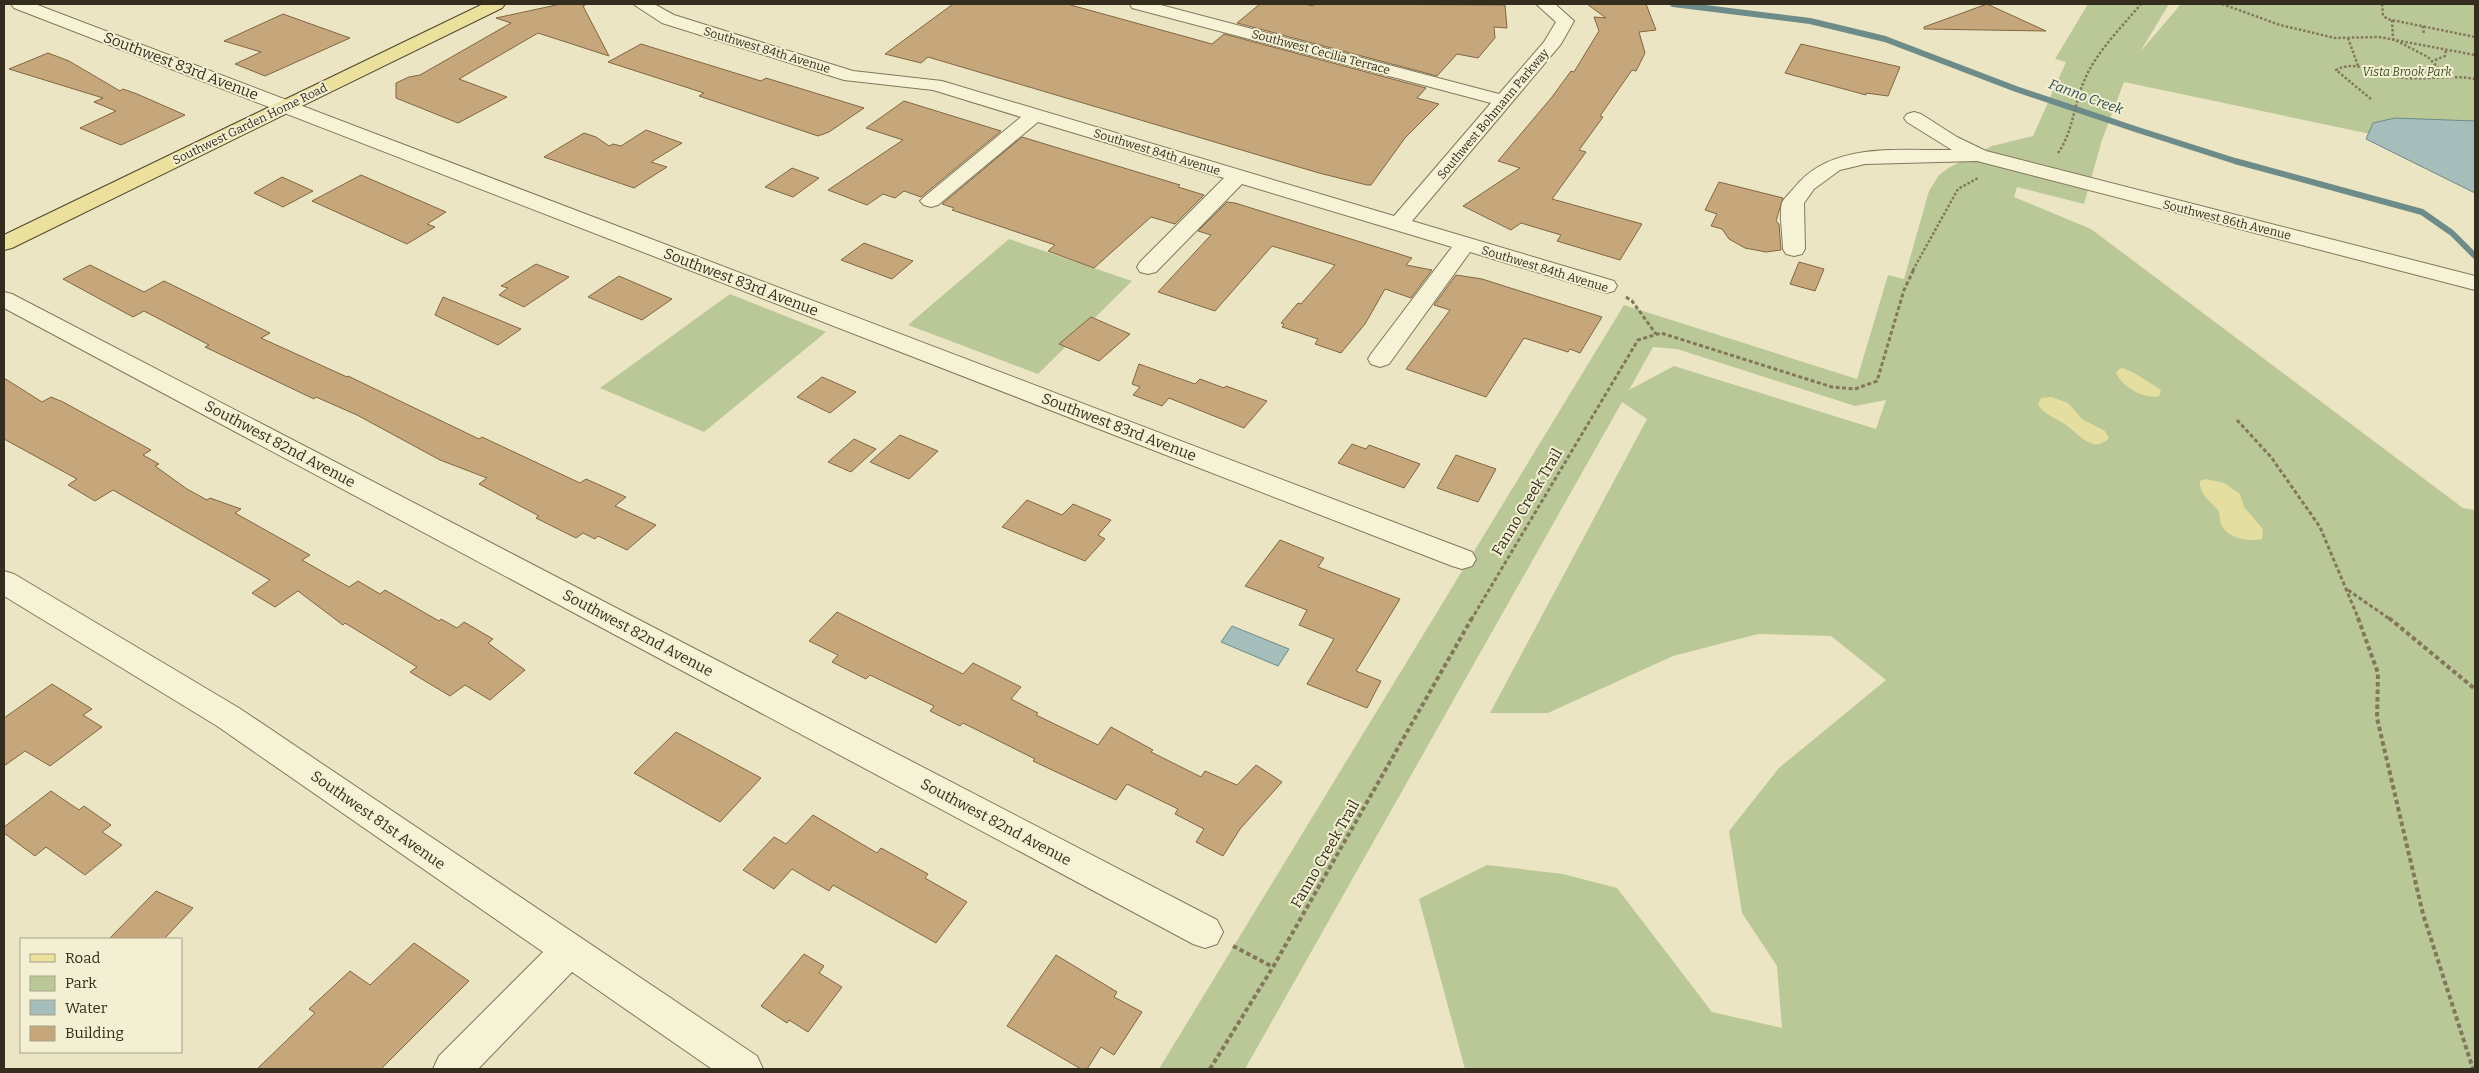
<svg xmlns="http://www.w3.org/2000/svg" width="2479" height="1073" font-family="Bitter,serif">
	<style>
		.green { fill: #bac898; fill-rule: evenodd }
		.sand { fill: #e5dea1 }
		.water { fill: #a5bebb; stroke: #6c8b89 }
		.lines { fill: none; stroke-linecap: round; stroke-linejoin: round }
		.stream { stroke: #6c8b89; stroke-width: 6 }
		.building { fill: #c6a77b; stroke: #816642 }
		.minor-casing { stroke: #83775b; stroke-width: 2 }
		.major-casing { stroke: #51452f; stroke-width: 2 }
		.path-far2 { stroke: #83775b; stroke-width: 2.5; stroke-dasharray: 2.5 2; stroke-linecap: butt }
		.path-far1 { stroke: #83775b; stroke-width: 3; stroke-dasharray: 4 2.5; stroke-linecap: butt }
		.path { stroke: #83775b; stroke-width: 4; stroke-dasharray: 4.5 3; stroke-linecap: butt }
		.minor { fill: #f6f2d5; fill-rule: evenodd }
		.major { fill: #ece09d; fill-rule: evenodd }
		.labels { text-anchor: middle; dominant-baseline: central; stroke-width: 4; stroke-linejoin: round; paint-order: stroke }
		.far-street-label { font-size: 12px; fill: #342d1e; stroke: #f3efd2 }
		.far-park-label { font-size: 12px; font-style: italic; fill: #3e4f26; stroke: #f3efd2 }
		.far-water-label { font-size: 14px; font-style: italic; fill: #2e4f53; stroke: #f3efd2 }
		.street-label { font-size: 15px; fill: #342d1e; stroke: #f3efd2 }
	</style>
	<rect width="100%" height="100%" fill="#ebe5c3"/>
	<path class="green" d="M2088 4H2169L2140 52 2181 4H2475V156L2124 82 2102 140 2084 204 2017 187 2014 197 2091 229 2463 508 2475 510V1069H1465L1419 899 1487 865 1563 874 1617 888 1712 1012 1782 1028 1777 966 1742 913 1729 831 1779 768 1886 680 1831 636 1758 634 1673 656 1548 713H1490L1647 419 1622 402 1245 1069H1159L1624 305 1857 379 1888 275 1904 279 1929 191 1939 175 1950 167 1992 146 2033 136 2066 62 2055 59ZM1653 347 1677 349 1855 406 1886 400 1876 429 1674 366 1629 390Z
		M1009 239 1132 281 1038 374 908 325Z
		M730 294 826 332 704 432 600 388Z"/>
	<path class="sand" d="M2121 368C2130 369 2152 384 2161 390L2159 396C2145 400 2120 386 2116 372Z
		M2051 397 2068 403 2082 419 2105 431 2109 438C2093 455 2078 433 2066 425 2056 418 2045 415 2038 405L2041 398Z
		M2205 479 2224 483 2240 494 2244 507 2263 529 2262 539C2250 542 2227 539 2221 524 2219 519 2221 514 2217 509 2210 500 2199 495 2200 481Z"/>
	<path class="water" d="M2395 118 2475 121V193L2366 139 2373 123Z
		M1232 626 1289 649 1278 666 1221 642Z"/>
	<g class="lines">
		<path class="stream" d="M1673 4 1810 21 1885 39 2016 89 2135 129 2235 161 2422 212 2452 233 2475 256"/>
	</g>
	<path class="building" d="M561 4H587L583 6 609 56 538 33 459 79 507 97 458 123 396 98V83L409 77 420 75 511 23 496 18Z
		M953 4H1067L1212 44 1224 34 1426 88 1417 98 1439 104 1405 138 1376 178 1371 185H1367L1319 173 928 57 921 63 885 54Z
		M1260 4H1305L1313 6 1315 4 1505 5 1507 28 1494 27 1495 38 1478 58 1457 54 1437 76 1237 23Z
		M1587 4H1646L1656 30 1639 32 1645 53 1636 71 1632 70 1600 116 1603 117 1579 150 1586 152 1552 199 1642 224 1620 260 1557 241 1561 235 1521 223 1511 230 1463 206 1520 168 1498 161 1552 97 1571 71 1574 72 1599 31 1594 17 1606 18Z
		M1987 4 2046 31 1924 29V27Z
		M283 14 350 38 265 76 235 64 261 52 224 41Z
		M641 44 761 81 766 78 864 108 829 132 818 136 699 96 704 93 608 62Z
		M1801 44 1900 67 1888 96 1866 93V95L1785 73Z
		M48 53 69 61 120 91 123 89 137 94 185 115 121 145 80 128 116 111 94 102 103 98 9 69Z
		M904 101 1001 131 921 197 904 191 895 198 883 194 867 205 828 190 903 140 866 128Z
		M646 130 682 143 651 162 667 167 634 188 544 157 584 133 596 137 609 146 613 144 621 146Z
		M1022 137 1180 185 1178 187 1204 195 1175 224 1151 217 1094 268 1048 251 1055 245 952 210 954 208 942 204Z
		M792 168 819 178 793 197 765 187Z
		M361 175 446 212 427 224 435 227 407 244 312 201Z
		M282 177 313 191 283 207 254 193Z
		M1719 182 1783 198 1776 221 1779 224 1781 250 1766 252 1745 248 1729 239 1722 229 1711 226 1717 214 1705 210Z
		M1227 202 1235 203 1412 258 1406 265 1432 270 1411 298 1385 289 1365 324 1341 353 1315 344 1318 339 1282 327 1284 324 1281 323 1298 303 1301 304 1335 265 1272 246 1215 311 1158 292 1211 235 1198 231Z
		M864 243 913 261 892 279 841 260Z
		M1799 262 1824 269 1815 291 1790 284Z
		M536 264 569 277 524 307 499 295 508 288 501 286Z
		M90 265 144 292 164 281 270 333 261 338 347 377 348 376 479 439 482 437 580 483 586 479 626 497 615 506 656 525 627 550 598 536 595 539 583 533 576 538 536 518 539 516 479 484 487 478 440 460 357 415 316 397 314 399 205 347 209 345 144 311 133 317 63 279Z
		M1456 275 1482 279 1602 317 1580 353 1570 349 1568 352 1524 338 1486 397 1406 369 1450 310 1434 305Z
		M619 276 672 299 642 320 588 297Z
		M443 297 521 329 498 345 435 315Z
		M1091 317 1130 334 1099 361 1059 344Z
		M1139 364 1195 384 1200 379 1224 388 1226 386 1267 401 1244 428 1169 398 1162 406 1133 395 1140 387 1132 384Z
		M822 377 836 383 856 392 830 413 797 397Z
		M4 378 42 402 51 397 63 402 151 450 143 455 159 464 155 466 187 489 207 500 210 498 241 509 235 513 310 555 302 560 349 587 358 581 380 594 385 590 439 621 441 619 457 628 464 622 493 639 488 643 525 670 490 700 465 685 450 696 410 672 417 667 345 623 343 625 298 591 275 607 252 593 270 580 113 490 95 501 68 485 77 479 4 439Z
		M900 435 938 451 909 479 870 462Z
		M854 439 876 449 851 472 828 462Z
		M1352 444 1366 449 1369 445 1420 464 1404 488 1338 463Z
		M1456 455 1496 469 1478 502 1437 488Z
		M1027 500 1062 515 1073 504 1111 520 1098 535 1105 539 1085 561 1002 527Z
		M1280 540 1324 558 1318 567 1400 599 1356 671 1381 681 1367 708 1307 684 1334 639 1299 625 1307 610 1245 586Z
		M837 612 963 674 973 663 1021 687 1011 699 1038 713 1036 715 1098 745 1111 727 1153 750 1151 752 1201 777 1205 771 1237 785 1256 765 1282 782 1240 829 1223 856 1196 842 1204 829 1175 814 1178 809 1127 784 1116 800 1033 761 1035 759 963 723 960 726 930 711 934 706 870 675 866 679 832 662 838 655 809 641Z
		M52 684 92 709 83 715 102 727 50 766 25 751 4 766V718Z
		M676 732 761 778 720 822 634 773Z
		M51 791 79 810 84 806 111 825 102 832 122 845 85 875 46 847 35 856 4 833V827Z
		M813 815 877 853 881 848 928 874 925 878 967 902 936 943 833 885 829 891 792 869 774 889 743 870 774 837 786 844Z
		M156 891 193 908 164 939H109Z
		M414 943 469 981 381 1069H257L315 1013 309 1009 350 971 370 985Z
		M804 954 824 966 819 973 842 987 808 1032 789 1020 787 1023 761 1006Z
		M1056 955 1117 992 1114 997 1142 1012 1114 1055 1101 1047 1087 1069H1081L1007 1026Z"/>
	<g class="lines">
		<g class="minor-casing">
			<path id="minor" d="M11 4H35L1472 552 1476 559 1472 566 1462 569 1452 566 14 8Z
				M633 4H654L674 15 853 71 942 81 1394 216 1491 103 1132 8 1130 4H1157L1499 94 1544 42 1556 22 1536 4H1555L1574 21 1561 44 1412 221 1614 281 1617 286 1614 291 1606 293 1470 252 1389 364 1380 367 1371 364 1368 359 1371 354 1452 247 1242 184 1156 272 1148 274 1140 272 1137 267 1140 262 1224 178 1038 122 938 205 931 207 924 205 920 201 924 197 1021 117 933 90 844 80 662 23Z
				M1914 112 1921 114 1957 137 1986 151 2475 276V290L1977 161 1865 164 1840 170 1814 189 1804 203 1805 249 1802 254 1794 256 1786 254 1783 249C1783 237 1779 213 1782 203 1784 198 1791 192 1794 188 1831 141 1899 151 1952 150L1907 122 1904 118 1907 114Z
				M4 292 12 294 1217 920 1223 932 1217 944 1205 948 1193 944 4 308Z
				M4 571 14 574 239 708 757 1056 763 1069H712L572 972 478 1069H433L439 1056 543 952 217 726 4 596Z"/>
		</g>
		<g class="major-casing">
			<path id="major" d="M483 4H505L502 8 12 248 4 250V235Z"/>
		</g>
		<path class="path-far2" d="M2222 4 2280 25 2335 38 2379 37 2475 55
			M2382 4 2383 15 2387 19 2475 37
			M2392 20 2393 39 2428 57 2445 75
			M2423 26 2424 35
			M2348 38 2358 66
			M2435 60 2445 56 2446 50
			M2371 99 2336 70C2356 59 2376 74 2397 77 2423 81 2449 74 2475 79
			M2058 153C2073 132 2074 104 2084 81 2096 52 2121 28 2141 4
			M1913 270 1958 189 1978 178"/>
		<path class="path-far1" d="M1626 297 1632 301 1656 334
			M2237 420 2271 457 2320 527 2359 620
			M2348 590 2391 620
			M1471 620 1638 340 1661 333 1832 387 1855 389 1877 381 1904 290 1914 269"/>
		<path class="path" d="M2358 618 2378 673 2377 718 2423 914 2473 1069
			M2389 618 2475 689
			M1233 946 1273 967
			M1210 1069 1273 967 1472 618"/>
		<use href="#minor" class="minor"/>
		<use href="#major" class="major"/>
	</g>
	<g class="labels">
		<g class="far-street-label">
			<text transform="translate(767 50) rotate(17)">Southwest 84th Avenue</text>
			<text transform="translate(1321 52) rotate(15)">Southwest Cecilia Terrace</text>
			<text transform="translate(1493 114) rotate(-50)">Southwest Bohmann Parkway</text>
			<text transform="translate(250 124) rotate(-26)">Southwest Garden Home Road</text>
			<text transform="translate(1157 152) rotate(17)">Southwest 84th Avenue</text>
			<text transform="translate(2227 220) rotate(14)">Southwest 86th Avenue</text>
			<text transform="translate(1545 269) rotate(17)">Southwest 84th Avenue</text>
		</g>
		<g class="far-park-label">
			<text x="2407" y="72">Vista Brook Park</text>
		</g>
		<g class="far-water-label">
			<text transform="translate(2086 97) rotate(20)">Fanno Creek</text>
		</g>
		<g class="street-label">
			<text transform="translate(181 66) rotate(21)">Southwest 83rd Avenue</text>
			<text transform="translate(741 282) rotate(21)">Southwest 83rd Avenue</text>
			<text transform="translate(1119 427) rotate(21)">Southwest 83rd Avenue</text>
			<text transform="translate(280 444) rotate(28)">Southwest 82nd Avenue</text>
			<text transform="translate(1527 502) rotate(-59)">Fanno Creek Trail</text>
			<text transform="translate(638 633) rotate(28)">Southwest 82nd Avenue</text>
			<text transform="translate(378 820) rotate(35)">Southwest 81st Avenue</text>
			<text transform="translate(996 822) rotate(28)">Southwest 82nd Avenue</text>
			<text transform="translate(1325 854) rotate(-60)">Fanno Creek Trail</text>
		</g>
	</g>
	<rect width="2479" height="1073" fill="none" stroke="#342d1e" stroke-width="10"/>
	<rect x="20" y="938" width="162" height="115" fill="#f3efd2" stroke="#a7a18a"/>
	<rect x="30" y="954" width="25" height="8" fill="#ece09d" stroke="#a7a18a"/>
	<text x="65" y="963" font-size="15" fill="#342d1e">Road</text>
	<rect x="30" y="976" width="25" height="15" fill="#bac898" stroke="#a7a18a"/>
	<text x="65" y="988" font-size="15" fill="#342d1e">Park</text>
	<rect x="30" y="1000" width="25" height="15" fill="#a5bebb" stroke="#a7a18a"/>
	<text x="65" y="1013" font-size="15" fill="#342d1e">Water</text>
	<rect x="30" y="1026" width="25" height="15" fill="#c6a77b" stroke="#a7a18a"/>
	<text x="65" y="1038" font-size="15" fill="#342d1e">Building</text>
</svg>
